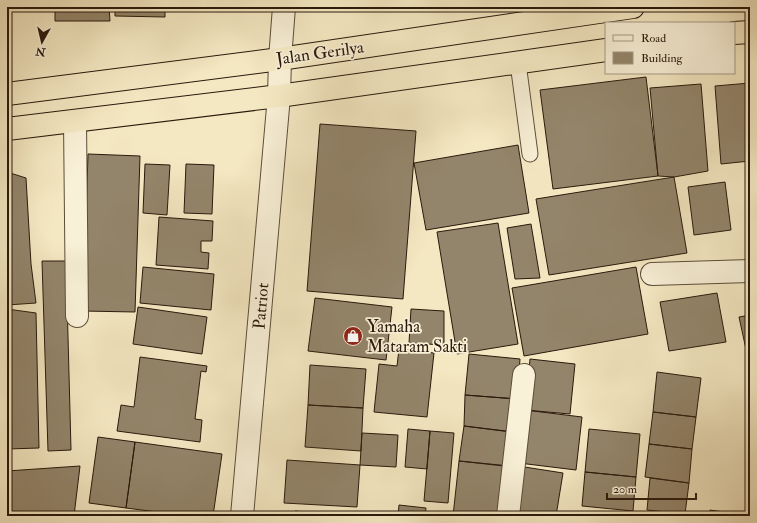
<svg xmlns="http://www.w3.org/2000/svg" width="757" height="523" font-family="'IM FELL Double Pica',serif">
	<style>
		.building { fill: #93856b; stroke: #2a190c }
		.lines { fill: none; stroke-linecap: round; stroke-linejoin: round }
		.service-casing { stroke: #5c4d3a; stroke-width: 17 }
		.minor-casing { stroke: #5c4d3a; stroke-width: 24 }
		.trunk-casing { stroke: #2a190c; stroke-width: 24 }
		.service { stroke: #f8f0d7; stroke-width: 15 }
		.minor { stroke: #f8f0d7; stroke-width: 22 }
		.trunk { stroke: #f4e8c2; stroke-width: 22 }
		.labels { text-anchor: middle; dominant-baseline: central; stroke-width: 3.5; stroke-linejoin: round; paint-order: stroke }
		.street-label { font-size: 17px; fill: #2a190c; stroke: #f8f0d7 }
		.poi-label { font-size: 17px; fill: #2a190c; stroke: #f8f0d7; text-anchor: start }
	</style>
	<rect width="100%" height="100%" fill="#f4e8c2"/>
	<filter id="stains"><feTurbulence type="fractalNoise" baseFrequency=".005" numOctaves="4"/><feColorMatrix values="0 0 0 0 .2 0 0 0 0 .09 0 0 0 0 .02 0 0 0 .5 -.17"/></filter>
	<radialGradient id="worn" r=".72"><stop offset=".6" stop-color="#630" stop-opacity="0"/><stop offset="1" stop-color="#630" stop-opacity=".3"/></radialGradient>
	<path class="building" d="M55 7H109L110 21H55Z
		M115 7H165V17L115 16Z
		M646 77 658 176 553 189 540 90Z
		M750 83V161L721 164 715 86Z
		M701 84 708 171 674 177 658 176 650 88Z
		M320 124 416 131 403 299 307 291Z
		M518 145 529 213 426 230 414 163Z
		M88 154 140 156 135 312 83 311Z
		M145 164 170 165 167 215 143 213Z
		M186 164 214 165 212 214 184 213Z
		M7 172 26 178 31 264 36 303 7 305Z
		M674 177 687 253 549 275 536 199Z
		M725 182 731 230 694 235 688 187Z
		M159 217 213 221 212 241H201V252L209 253 208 269 156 265Z
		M498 223 518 344 457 354 437 232Z
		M531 224 540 278 515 279 507 228Z
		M42 261H66L71 450 48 451Z
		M143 267 214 274 211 310 140 303Z
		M636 267 648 334 524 356 512 288Z
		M717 293 726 342 669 351 660 302Z
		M315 298 392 307 386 360 308 351Z
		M138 307 207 317 202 354 133 344Z
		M7 309 36 313 39 448 7 449Z
		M411 309 444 311V345L409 343Z
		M750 315V354H747L739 317Z
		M399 349 434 353 427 417 374 412 379 364 397 366Z
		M469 354 520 359 517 399 465 395Z
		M140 357 207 366 206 372 201 371 195 419 202 420 200 442 117 431 121 405 134 407Z
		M530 359 575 364 570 414 525 410Z
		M310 365 366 369 363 408 308 405Z
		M657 372 701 378 696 417 653 412Z
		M465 395 517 399 511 432 464 426Z
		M308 405 363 408 361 451 305 447Z
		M525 410 582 417 576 470 519 463Z
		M653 412 696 417 692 449 649 444Z
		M464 426 514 432 510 466 459 461Z
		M408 429 430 431 427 469 405 467Z
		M589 429 640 434 636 477 585 472Z
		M430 431 454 433 448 503 424 501Z
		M362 433 398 435 396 467 360 465Z
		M98 437 135 442 126 508 89 503Z
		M135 442 222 454 213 516H188L126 508Z
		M649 444 692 449 689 483 645 477Z
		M287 460 360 465 357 507 284 503Z
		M459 461 513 467 507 516H453Z
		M80 466 74 516H7V471Z
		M518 466 563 473 556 516H510Z
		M585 472 636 477 633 511 582 506Z
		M650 478 689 483 685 514 647 510Z
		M748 490 750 491V516H745Z
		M399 505 426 508 425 516H398Z
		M710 510 738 514V516H709Z
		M295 511 353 516H294Z
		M637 512 682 516H637Z"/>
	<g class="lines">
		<g class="service-casing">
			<path id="service" d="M518 63 530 154"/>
		</g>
		<g class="minor-casing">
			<path id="minor" d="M75 121 77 316
				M652 274 750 271
				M242 516 279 96 280 59 284 7
				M508 516 524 375"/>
		</g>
		<g class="trunk-casing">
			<path id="trunk" d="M734 33 750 32
				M7 94 280 59 633 7
				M7 129 279 96 606 50"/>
		</g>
		<use href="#service" class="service"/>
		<use href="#minor" class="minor"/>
		<use href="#trunk" class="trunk"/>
	</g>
	<defs>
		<g id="shop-disc" transform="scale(1)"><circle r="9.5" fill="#8f2418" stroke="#f8f0d7"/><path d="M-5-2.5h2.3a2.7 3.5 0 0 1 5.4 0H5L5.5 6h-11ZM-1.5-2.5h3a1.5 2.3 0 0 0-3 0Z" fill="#fff"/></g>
	</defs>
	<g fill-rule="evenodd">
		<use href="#shop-disc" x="353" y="336"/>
	</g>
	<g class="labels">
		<g class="street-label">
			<text transform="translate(320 53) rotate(-8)">Jalan Gerilya</text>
			<text transform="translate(261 306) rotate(-85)">Patriot</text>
		</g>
		<g class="poi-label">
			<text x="367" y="326">Yamaha<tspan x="367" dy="20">Mataram Sakti</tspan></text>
		</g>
	</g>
	<rect width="757" height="523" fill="none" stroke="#f4e8c2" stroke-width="24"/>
	<rect x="8" y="8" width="741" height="507" fill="none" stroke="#2a190c" stroke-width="2"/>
	<rect x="12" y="12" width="733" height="499" fill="none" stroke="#2a190c"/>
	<rect x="605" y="22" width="130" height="52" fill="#f8f0d7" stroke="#a69a86"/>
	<rect x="613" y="35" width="20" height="6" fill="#f8f0d7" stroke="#a69a86"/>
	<text x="641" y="42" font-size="12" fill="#2a190c">Road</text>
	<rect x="613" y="52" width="20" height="12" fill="#93856b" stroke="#a69a86"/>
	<text x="641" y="62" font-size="12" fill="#2a190c">Building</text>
	<g transform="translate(42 42) rotate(188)" stroke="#f8f0d7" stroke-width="3" paint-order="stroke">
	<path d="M0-3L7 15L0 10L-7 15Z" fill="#2a190c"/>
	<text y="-6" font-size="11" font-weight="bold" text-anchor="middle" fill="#2a190c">N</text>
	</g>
	<path d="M607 493v6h89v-6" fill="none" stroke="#2a190c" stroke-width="2"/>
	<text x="613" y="493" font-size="12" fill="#2a190c" stroke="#f8f0d7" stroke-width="3" paint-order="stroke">20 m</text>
	<rect width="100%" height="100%" filter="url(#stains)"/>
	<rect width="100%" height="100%" fill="url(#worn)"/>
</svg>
